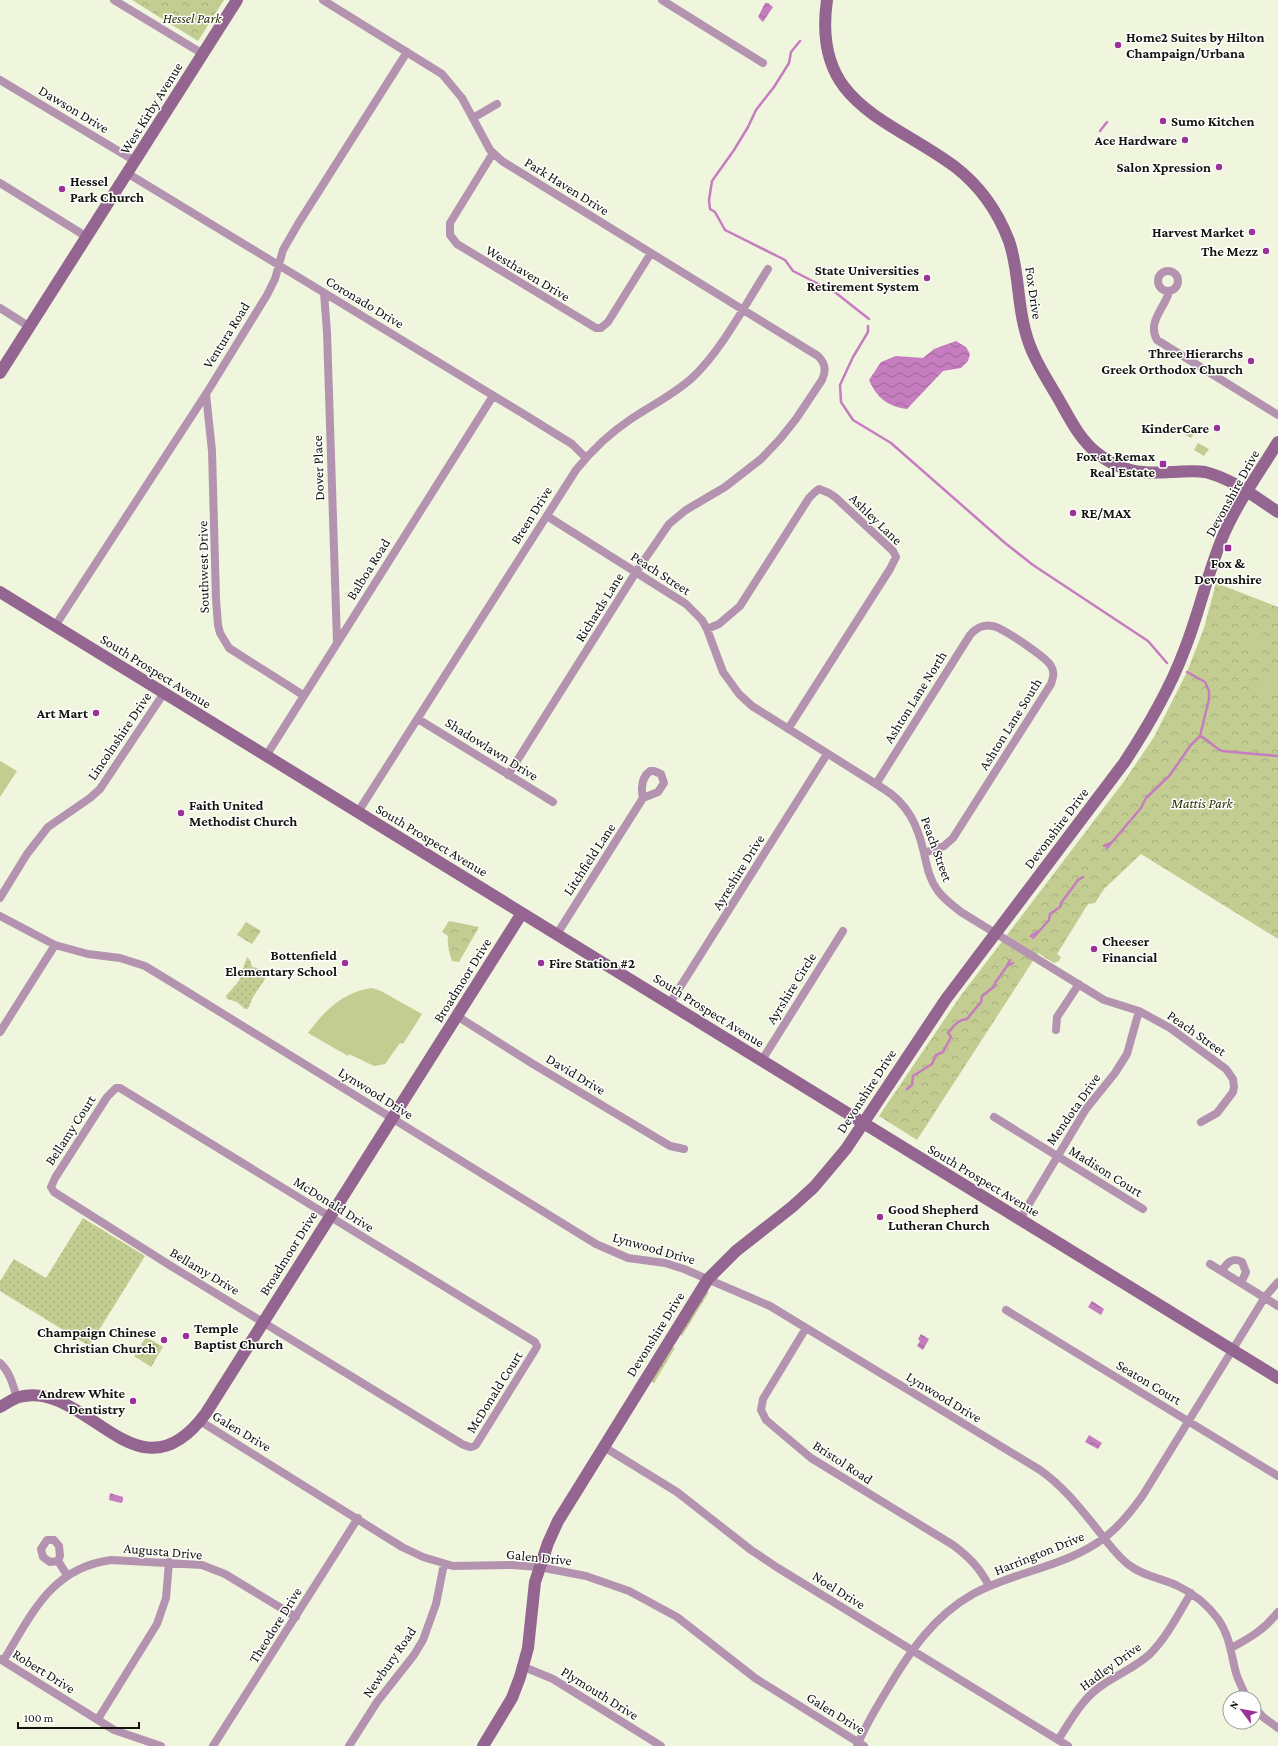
<svg xmlns="http://www.w3.org/2000/svg" width="1278" height="1746" font-family="'Crimson Pro',serif">
	<style>
		.grass { fill: url(#grass-dots) }
		.park { fill: url(#park-crowns) }
		.garden { fill: #c3cc91 }
		.water { fill: url(#water-waves) }
		.lines { fill: none; stroke-linecap: round; stroke-linejoin: round }
		.stream { stroke: #c67dc0; stroke-width: 2.5 }
		.street { stroke: #b493b0; stroke-width: 8 }
		.secondary { stroke: #946590; stroke-width: 12 }
		.poi-dot { fill: #9a3195; stroke: #fff; stroke-width: 1.5 }
		.labels { text-anchor: middle; dominant-baseline: central; stroke-width: 3; stroke-linejoin: round; paint-order: stroke }
		.park-label { font-size: 14px; font-style: italic; fill: #2b3004; stroke: #fff }
		.poi-label { font-size: 14px; font-weight: bold; fill: #13140c; stroke: #fff; text-anchor: end }
		.street-label { font-size: 14px; fill: #13140c; stroke: #fff }
	</style>
	<defs>
		<pattern id="grass-dots" width="8" height="8" patternUnits="userSpaceOnUse"><rect width="8" height="8" fill="#c3cc91"/><path d="M2 2h.1M6 6h.1" fill="none" stroke="#a7ae7c" stroke-width="1.8" stroke-linecap="round"/></pattern>
		<pattern id="park-crowns" width="20" height="18" patternUnits="userSpaceOnUse"><rect width="20" height="18" fill="#c3cc91"/><path d="M2 6a3 3 0 1 1 6 0M12 15a3 3 0 1 1 6 0" fill="none" stroke="#a7ae7c"/></pattern>
		<pattern id="water-waves" width="16" height="10" patternUnits="userSpaceOnUse"><rect width="16" height="10" fill="#c67dc0"/><path d="M0 5q4-4 8 0t8 0" fill="none" stroke="#a0659a"/></pattern>
	</defs>
	<rect width="100%" height="100%" fill="#f0f5dd"/>
	<path class="grass" d="M247 957 250 960 252 967 258 968 260 974 264 976 265 979 253 997 248 1009H245L237 1002 227 999 226 996 239 981Z
		M83 1218 145 1256 89 1346 0 1291V1281L14 1259 46 1278Z
		M706 1291 709 1292 682 1336 678 1334Z
		M673 1347 675 1348 654 1383 651 1381Z"/>
	<path class="park" d="M132 0H224L198 41Z
		M1187 423 1197 429 1191 438 1181 432Z
		M1216 583 1278 607V939L1141 854 1104 889 1095 903 1088 904 1057 954 1061 957 1059 961 1054 963 1038 953 917 1140 879 1116 959 998 1125 780 1154 737 1187 672 1204 628Z
		M449 921 479 927 459 962 452 961C449 952 447 945 448 936L442 932Z
		M246 922 261 931 252 944 237 935Z
		M146 1337 163 1347 151 1367 134 1356Z"/>
	<path class="garden" d="M1198 443 1209 449 1204 456 1194 450Z
		M1262 633 1265 636 1264 640 1252 648 1249 639Z
		M1272 675 1278 676V690L1266 693 1258 690 1259 682Z
		M0 761 17 771 0 797Z
		M372 988 381 991 422 1014 403 1044 400 1043 385 1064 374 1066 349 1054 348 1056 308 1033C325 1010 343 992 372 988Z"/>
	<path class="water" d="M765 3H768L773 7 763 22 758 17Z
		M956 341 966 347 970 354 968 361 961 368 943 371 907 409C887 406 877 398 869 380L881 362 896 356 923 358 934 349Z
		M1092 1301 1104 1309 1101 1315 1088 1307Z
		M921 1334 929 1339 923 1350 917 1346 920 1341 918 1339Z
		M1089 1435 1102 1443 1098 1449 1085 1442Z
		M110 1493 123 1497V1501L121 1503 109 1500Z"/>
	<g class="lines">
		<path class="stream" d="M800 41 791 52 789 63 774 87 756 110 748 127 734 150 712 181 709 200 710 209 715 212 725 230 785 260 793 271 836 293 869 319
			M1100 131 1107 122
			M868 326V332L853 357 840 385 841 402 853 420 891 443 1005 543 1033 565 1148 641 1167 663
			M1200 736C1209 740 1213 747 1222 751L1278 756
			M1104 846 1111 843
			M1107 848 1141 808 1146 798 1170 775 1190 746 1200 736 1209 699V691L1205 682 1187 672
			M1031 936 1037 932
			M1033 938 1049 920 1050 914 1060 907 1061 903 1078 880 1083 877
			M1007 966 1010 960
			M907 1089 912 1085 913 1076 932 1064 936 1055 943 1052 951 1037 948 1033C954 1026 957 1020 967 1019L981 1002 982 996 995 986V983L1007 966 1013 963"/>
		<path class="street" d="M114 0 203 54
			M323 0 442 74 462 98 490 150 502 161 818 356C826 364 826 371 822 380L796 419 780 439 761 459 725 487 686 510 669 524 636 572 508 775
			M662 0 763 63
			M0 80 135 161
			M473 118 497 104
			M493 153 450 223V235L457 244 596 328H601L608 322 651 253
			M127 173 522 413 572 444 586 458
			M0 183 87 237
			M1158 281a10 10 0 1 1 20 0a10 10 0 1 1-20 0Z
			M1169 292C1164 309 1147 322 1157 340L1278 415
			M324 293 327 332 337 642
			M0 308 30 327
			M206 394 212 451 216 599 218 625 220 633 229 648 303 695
			M547 516 686 604 702 620 707 629 723 672 739 694 752 706 884 789C908 804 918 826 924 853 927 866 929 879 938 891 944 899 952 905 961 912L1104 1000 1139 1011 1170 1028 1226 1069 1233 1079 1234 1087 1233 1092 1217 1113 1201 1122
			M55 626 206 394 267 295 275 279 283 250 298 224 407 52
			M707 629 719 624 740 606 809 498 815 492 819 489 829 493 835 497 893 551 896 557 890 569 788 729
			M418 719 553 802
			M266 756 493 396
			M650 771H654L661 774 664 783 658 792 643 798C641 789 641 778 650 771Z
			M876 784 970 635C976 628 983 624 992 626 1002 627 1047 658 1051 666 1055 672 1053 678 1051 684L953 838 944 846 924 853
			M358 812 576 470C592 450 610 433 631 419 652 405 673 395 692 378 722 350 746 303 768 269
			M0 898 27 854 48 827 90 798 100 789 164 693
			M0 916 55 945 88 954 120 958 145 966 186 991 596 1244 628 1258 665 1263 684 1269 770 1306 1040 1470C1063 1486 1080 1508 1097 1529 1107 1542 1116 1555 1129 1565 1143 1576 1160 1578 1176 1585 1193 1593 1207 1604 1218 1619 1230 1636 1231 1654 1236 1673 1239 1682 1243 1690 1247 1698
			M557 934 643 798
			M670 1003 827 754
			M457 1016 533 1064 670 1146 684 1149
			M1056 1030 1057 1017 1079 984
			M0 1032 55 945
			M762 1060 843 931
			M116 1088H120L146 1104 535 1342 537 1346 535 1350 476 1445C471 1449 467 1446 462 1444L171 1266 54 1192 51 1187 55 1178 107 1097Z
			M994 1117 1143 1209
			M1020 1219 1086 1109 1115 1073 1127 1054 1139 1011
			M1210 1264 1278 1306
			M1222 1271C1227 1262 1233 1257 1242 1262L1246 1272 1241 1283
			M1006 1310 1278 1476
			M806 1328 763 1399 761 1410 766 1420 811 1458 953 1545C969 1557 980 1568 989 1586
			M0 1363C10 1372 13 1385 17 1398
			M200 1421 402 1547 423 1557 453 1566 512 1565 539 1567 586 1576 629 1591 677 1617 755 1678 864 1746
			M604 1447 677 1492 751 1550 778 1568 1068 1746
			M58 1561 60 1556 59 1546 54 1540H47L41 1549 43 1557 50 1562 58 1561 67 1575
			M1231 1648C1250 1638 1265 1629 1278 1612
			M0 1659 114 1730 161 1746
			M3 1661C32 1614 51 1568 111 1560L202 1565 225 1574 296 1617
			M524 1667 553 1679 661 1746
			M1254 1707 1263 1717 1278 1728
			M98 1719 157 1624 166 1598 169 1562
			M1058 1740C1071 1720 1083 1697 1104 1684 1120 1673 1136 1667 1150 1654 1167 1637 1179 1613 1191 1593
			M213 1746 358 1518
			M349 1746 377 1702 414 1655 423 1640 436 1604 444 1564
			M857 1746C865 1726 876 1708 887 1690 910 1651 934 1616 973 1594 1015 1571 1066 1567 1104 1538 1120 1526 1131 1512 1143 1495L1265 1297 1278 1282"/>
		<path class="secondary" d="M827 0C812 104 887 117 954 166 979 185 998 212 1009 241 1019 270 1017 301 1025 330 1031 355 1045 376 1058 398 1069 417 1079 439 1097 453 1120 472 1142 474 1171 472 1182 472 1194 470 1205 472 1231 478 1255 497 1278 512
			M0 373 237 0
			M0 592 1278 1378
			M0 1407C6 1404 12 1399 19 1397 88 1379 137 1507 206 1413L522 913
			M483 1746 512 1698 520 1677 528 1648 535 1582 548 1543 558 1521 708 1279 736 1251 792 1207 814 1187 846 1149 946 999 1124 763C1147 728 1169 691 1184 651 1199 614 1207 574 1223 536 1237 503 1259 473 1278 442"/>
	</g>
	<g class="poi-dot">
		<circle cx="1118" cy="45" r="4"/>
		<circle cx="1163" cy="121" r="4"/>
		<circle cx="1185" cy="140" r="4"/>
		<circle cx="1219" cy="167" r="4"/>
		<circle cx="62" cy="189" r="4"/>
		<circle cx="1252" cy="232" r="4"/>
		<circle cx="1266" cy="251" r="4"/>
		<circle cx="927" cy="278" r="4"/>
		<circle cx="1251" cy="361" r="4"/>
		<circle cx="1217" cy="428" r="4"/>
		<rect x="1159" y="460" width="8" height="8" rx="2"/>
		<circle cx="1073" cy="513" r="4"/>
		<rect x="1224" y="544" width="8" height="8" rx="2"/>
		<circle cx="96" cy="713" r="4"/>
		<circle cx="181" cy="813" r="4"/>
		<circle cx="1094" cy="949" r="4"/>
		<circle cx="345" cy="963" r="4"/>
		<circle cx="541" cy="963" r="4"/>
		<circle cx="880" cy="1217" r="4"/>
		<circle cx="186" cy="1336" r="4"/>
		<circle cx="164" cy="1340" r="4"/>
		<circle cx="133" cy="1401" r="4"/>
	</g>
	<g class="labels">
		<g class="park-label">
			<text x="192" y="18">Hessel Park</text>
			<text x="1202" y="803">Mattis Park</text>
		</g>
		<g class="poi-label">
			<text x="1126" y="37" text-anchor="start">Home2 Suites by Hilton<tspan x="1126" dy="16">Champaign/Urbana</tspan></text>
			<text x="1171" y="121" text-anchor="start">Sumo Kitchen</text>
			<text x="1177" y="140">Ace Hardware</text>
			<text x="1211" y="167">Salon Xpression</text>
			<text x="70" y="181" text-anchor="start">Hessel<tspan x="70" dy="16">Park Church</tspan></text>
			<text x="1244" y="232">Harvest Market</text>
			<text x="1258" y="251">The Mezz</text>
			<text x="919" y="270">State Universities<tspan x="919" dy="16">Retirement System</tspan></text>
			<text x="1243" y="353">Three Hierarchs<tspan x="1243" dy="16">Greek Orthodox Church</tspan></text>
			<text x="1209" y="428">KinderCare</text>
			<text x="1155" y="456">Fox at Remax<tspan x="1155" dy="16">Real Estate</tspan></text>
			<text x="1081" y="513" text-anchor="start">RE/MAX</text>
			<text x="1228" y="563" text-anchor="middle">Fox &amp;<tspan x="1228" dy="16">Devonshire</tspan></text>
			<text x="88" y="713">Art Mart</text>
			<text x="189" y="805" text-anchor="start">Faith United<tspan x="189" dy="16">Methodist Church</tspan></text>
			<text x="1102" y="941" text-anchor="start">Cheeser<tspan x="1102" dy="16">Financial</tspan></text>
			<text x="337" y="955">Bottenfield<tspan x="337" dy="16">Elementary School</tspan></text>
			<text x="549" y="963" text-anchor="start">Fire Station #2</text>
			<text x="888" y="1209" text-anchor="start">Good Shepherd<tspan x="888" dy="16">Lutheran Church</tspan></text>
			<text x="194" y="1328" text-anchor="start">Temple<tspan x="194" dy="16">Baptist Church</tspan></text>
			<text x="156" y="1332">Champaign Chinese<tspan x="156" dy="16">Christian Church</tspan></text>
			<text x="125" y="1393">Andrew White<tspan x="125" dy="16">Dentistry</tspan></text>
		</g>
		<g class="street-label">
			<text transform="translate(151 108) rotate(-58)">West Kirby Avenue</text>
			<text transform="translate(74 109) rotate(31)">Dawson Drive</text>
			<text transform="translate(567 186) rotate(32)">Park Haven Drive</text>
			<text transform="translate(528 273) rotate(31)">Westhaven Drive</text>
			<text transform="translate(1034 293) rotate(82)">Fox Drive</text>
			<text transform="translate(365 302) rotate(31)">Coronado Drive</text>
			<text transform="translate(226 335) rotate(-58)">Ventura Road</text>
			<text transform="translate(318 468) rotate(-92)">Dover Place</text>
			<text transform="translate(1232 493) rotate(-61)">Devonshire Drive</text>
			<text transform="translate(531 515) rotate(-58)">Breen Drive</text>
			<text transform="translate(876 519) rotate(44)">Ashley Lane</text>
			<text transform="translate(203 567) rotate(-91)">Southwest Drive</text>
			<text transform="translate(368 569) rotate(-58)">Balboa Road</text>
			<text transform="translate(661 573) rotate(33)">Peach Street</text>
			<text transform="translate(599 607) rotate(-58)">Richards Lane</text>
			<text transform="translate(156 671) rotate(32)">South Prospect Avenue</text>
			<text transform="translate(915 697) rotate(-58)">Ashton Lane North</text>
			<text transform="translate(1010 724) rotate(-58)">Ashton Lane South</text>
			<text transform="translate(119 736) rotate(-56)">Lincolnshire Drive</text>
			<text transform="translate(492 749) rotate(32)">Shadowlawn Drive</text>
			<text transform="translate(1056 828) rotate(-53)">Devonshire Drive</text>
			<text transform="translate(432 840) rotate(31)">South Prospect Avenue</text>
			<text transform="translate(937 849) rotate(70)">Peach Street</text>
			<text transform="translate(589 859) rotate(-57)">Litchfield Lane</text>
			<text transform="translate(738 872) rotate(-58)">Ayreshire Drive</text>
			<text transform="translate(462 980) rotate(-58)">Broadmoor Drive</text>
			<text transform="translate(791 988) rotate(-58)">Ayrshire Circle</text>
			<text transform="translate(709 1010) rotate(32)">South Prospect Avenue</text>
			<text transform="translate(1197 1033) rotate(35)">Peach Street</text>
			<text transform="translate(576 1074) rotate(31)">David Drive</text>
			<text transform="translate(866 1091) rotate(-57)">Devonshire Drive</text>
			<text transform="translate(376 1093) rotate(32)">Lynwood Drive</text>
			<text transform="translate(1073 1109) rotate(-55)">Mendota Drive</text>
			<text transform="translate(70 1130) rotate(-57)">Bellamy Court</text>
			<text transform="translate(1106 1171) rotate(32)">Madison Court</text>
			<text transform="translate(984 1180) rotate(31)">South Prospect Avenue</text>
			<text transform="translate(334 1204) rotate(32)">McDonald Drive</text>
			<text transform="translate(654 1248) rotate(16)">Lynwood Drive</text>
			<text transform="translate(288 1253) rotate(-58)">Broadmoor Drive</text>
			<text transform="translate(205 1271) rotate(31)">Bellamy Drive</text>
			<text transform="translate(655 1334) rotate(-58)">Devonshire Drive</text>
			<text transform="translate(1149 1382) rotate(31)">Seaton Court</text>
			<text transform="translate(494 1392) rotate(-58)">McDonald Court</text>
			<text transform="translate(944 1397) rotate(31)">Lynwood Drive</text>
			<text transform="translate(242 1431) rotate(31)">Galen Drive</text>
			<text transform="translate(843 1462) rotate(33)">Bristol Road</text>
			<text transform="translate(163 1551) rotate(5)">Augusta Drive</text>
			<text transform="translate(1039 1553) rotate(-22)">Harrington Drive</text>
			<text transform="translate(539 1557) rotate(6)">Galen Drive</text>
			<text transform="translate(839 1590) rotate(32)">Noel Drive</text>
			<text transform="translate(275 1625) rotate(-58)">Theodore Drive</text>
			<text transform="translate(389 1662) rotate(-55)">Newbury Road</text>
			<text transform="translate(1110 1666) rotate(-36)">Hadley Drive</text>
			<text transform="translate(44 1671) rotate(32)">Robert Drive</text>
			<text transform="translate(600 1693) rotate(32)">Plymouth Drive</text>
			<text transform="translate(836 1713) rotate(32)">Galen Drive</text>
		</g>
	</g>
	<g transform="translate(1242 1710) rotate(302)"><circle r="19" fill="#ffffff" stroke="#a1a19e"/>
	<path d="M0-3L7 15L0 10L-7 15Z" fill="#9a3195"/>
	<text y="-6" font-size="11" font-weight="bold" text-anchor="middle" fill="#13140c">N</text>
	</g>
	<path d="M18 1722v6h121v-6" fill="none" stroke="#13140c" stroke-width="2"/>
	<text x="24" y="1722" font-size="12" fill="#13140c" stroke="#ffffff" stroke-width="3" paint-order="stroke">100 m</text>
</svg>
